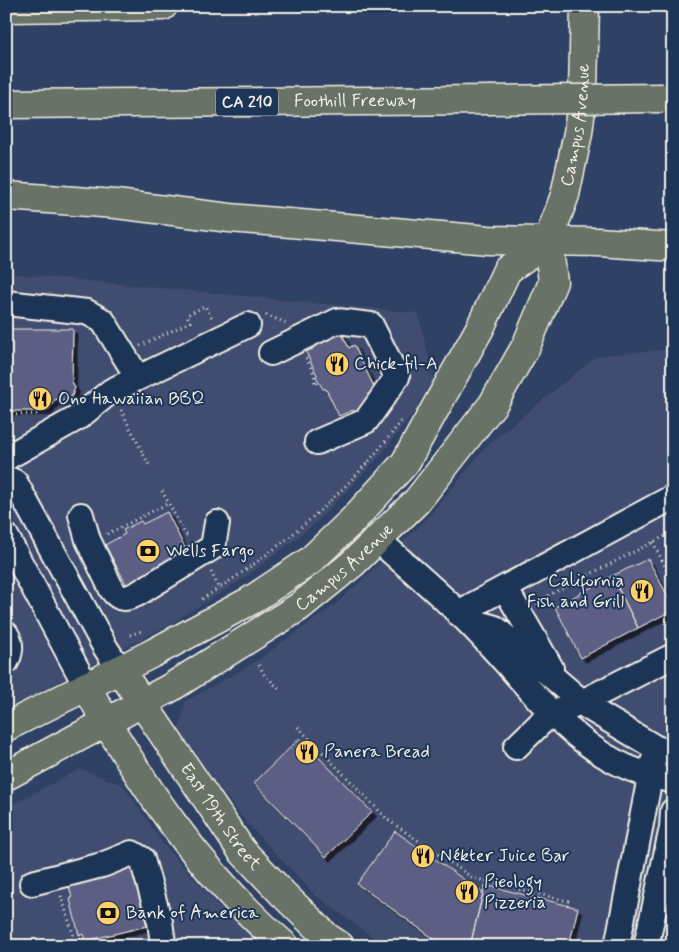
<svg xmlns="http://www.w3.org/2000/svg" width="679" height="952" font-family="Mynerve,sans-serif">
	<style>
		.built { fill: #404d6f }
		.building { fill: #5b5f83; stroke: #f4f1e8; filter: url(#shadow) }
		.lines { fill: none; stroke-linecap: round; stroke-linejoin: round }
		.minor-casing { stroke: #f4f1e8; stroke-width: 28 }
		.major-casing { stroke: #f4f1e8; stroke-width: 31 }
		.highway-casing { stroke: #f4f1e8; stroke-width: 31 }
		.path { stroke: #f4f1e8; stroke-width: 3; stroke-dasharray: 1 4; stroke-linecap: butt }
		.minor { stroke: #1d3557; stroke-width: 24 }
		.major { stroke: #687266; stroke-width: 28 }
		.highway { stroke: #687266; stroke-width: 28 }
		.highway-bridge-casing { stroke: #f4f1e8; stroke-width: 31; stroke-linecap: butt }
		.highway-bridge { stroke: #687266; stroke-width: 28 }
		.labels { text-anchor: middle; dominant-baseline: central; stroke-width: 4; stroke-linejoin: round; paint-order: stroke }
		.shield { fill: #1d3557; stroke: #b4b9bc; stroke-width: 1 }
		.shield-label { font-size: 16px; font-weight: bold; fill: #f4f1e8 }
		.street-label { font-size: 18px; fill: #f4f1e8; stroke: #1d3557 }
		.poi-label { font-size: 18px; fill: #f4f1e8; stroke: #1d3557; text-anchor: start }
	</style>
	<defs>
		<filter id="shadow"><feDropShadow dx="4.5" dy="4.5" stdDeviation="0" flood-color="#0009"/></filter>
	</defs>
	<rect width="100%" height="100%" fill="#2f4164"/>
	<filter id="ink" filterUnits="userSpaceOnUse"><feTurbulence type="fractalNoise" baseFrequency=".02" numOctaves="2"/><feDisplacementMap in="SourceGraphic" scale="10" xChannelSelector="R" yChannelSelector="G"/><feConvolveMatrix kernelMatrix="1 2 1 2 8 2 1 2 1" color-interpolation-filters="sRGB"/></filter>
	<g filter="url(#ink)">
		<path class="built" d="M6 273 418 313 435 385 379 457 316 523 246 577 172 623 6 710Z
			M673 349V946H385L315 895 247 823 210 776 179 730 186 701 252 664 336 604 426 520 488 444 597 356Z
			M80 769 123 785 166 848 222 909 264 946H6V808Z"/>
		<path class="building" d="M6 329H73L72 382 75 388 71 398 63 401 56 399 47 411H6Z
			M341 332 349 348 354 345 379 397 357 418 353 410 339 416 326 389H323L316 377 317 375 306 352 313 349 309 341Z
			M167 512 190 558 129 589 105 545 125 534 123 530 141 521 143 524Z
			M648 559 673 606V610L638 628 612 576Z
			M612 576 638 628 581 658 555 607Z
			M300 738 372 812 326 857 254 783Z
			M395 831 483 893 470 946H444L357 884Z
			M132 866 147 926 85 941 83 934 79 935 70 899 72 898 68 882Z
			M485 885 578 908 569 946H470Z"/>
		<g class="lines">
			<g class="minor-casing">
				<path id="minor" d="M6 303 87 312 103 321 138 378
					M271 353 337 321 371 325 397 377 366 421 317 442
					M6 458 79 417 111 391 248 325
					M6 478 15 482 105 647 120 670
					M81 515 88 540 112 590C120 601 126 599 137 594L213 547 217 523
					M6 536 86 686
					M378 540C407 566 437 591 465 619 528 680 578 768 673 780
					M505 588 551 668
					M458 613 673 497
					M472 621 495 628 589 708 656 748 673 753
					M6 634C12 643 11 653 6 662
					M516 747 551 713 582 702 673 656
					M32 883 102 865 132 853 142 859 160 922 163 943
					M617 946 653 762
					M646 946 672 828 673 811"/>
			</g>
			<g class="major-casing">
				<g id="major">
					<path id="s1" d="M120 670 242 851 283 894 328 938 340 946"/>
					<path d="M86 686C139 782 201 874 285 946"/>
					<path d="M6 727 153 653 250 601 310 561 353 520 405 463 480 328 507 270 548 241"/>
					<path id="s2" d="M6 776 170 688 299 607 352 564 417 501 493 404 526 346 553 282 548 241 565 195 578 133 583 92 585 6"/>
				</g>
			</g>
			<g class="highway-casing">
				<g id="highway">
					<path d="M6 8 163 6"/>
					<path id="s3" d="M6 104 489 100"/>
					<path d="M6 196 116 204 230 218 489 240 598 242 673 247"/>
				</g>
			</g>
			<path class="path" d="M266 315 286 323
				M140 346 190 322 187 315 205 306 213 319
				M306 358 314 374 315 384 319 382
				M121 410 150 467
				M6 415 39 414
				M162 491 185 534 190 537
				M107 534 169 503
				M653 542 673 583
				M211 572 219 588C288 543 352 488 401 421
				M202 599 219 588
				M537 605 541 599 673 532
				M130 635 142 631
				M259 665 264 674 280 690
				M298 727 388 820 473 878 572 902
				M61 896 77 946"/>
			<use href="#minor" class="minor"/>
			<use href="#major" class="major"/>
			<use href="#highway" class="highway"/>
			<g class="highway-bridge-casing">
				<path id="highway-bridge" d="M489 100 663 98"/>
			</g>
			<use href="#highway-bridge" class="highway-bridge"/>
		</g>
	</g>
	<defs>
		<g id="restaurant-disc" transform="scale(1.25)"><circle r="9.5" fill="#ffd166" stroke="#1d3557"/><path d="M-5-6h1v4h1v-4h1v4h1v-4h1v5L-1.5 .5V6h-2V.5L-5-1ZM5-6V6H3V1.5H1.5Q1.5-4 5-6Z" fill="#111"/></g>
		<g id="bank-disc" transform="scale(1.25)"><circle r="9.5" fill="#ffd166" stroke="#1d3557"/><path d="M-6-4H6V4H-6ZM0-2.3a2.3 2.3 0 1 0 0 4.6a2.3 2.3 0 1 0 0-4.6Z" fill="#111"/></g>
	</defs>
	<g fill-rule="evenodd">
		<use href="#restaurant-disc" x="337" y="364"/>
		<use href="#restaurant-disc" x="40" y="399"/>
		<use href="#bank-disc" x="148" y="551"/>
		<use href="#restaurant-disc" x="642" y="591"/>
		<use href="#restaurant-disc" x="307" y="752"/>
		<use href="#restaurant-disc" x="423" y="856"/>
		<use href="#restaurant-disc" x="467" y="892"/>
		<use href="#bank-disc" x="108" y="913"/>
	</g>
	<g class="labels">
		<rect class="shield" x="216" y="88.5" width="62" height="27" rx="4"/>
		<g class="shield-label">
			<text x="247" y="102">CA 210</text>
		</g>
		<g class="street-label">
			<text stroke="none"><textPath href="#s3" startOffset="349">Foothill Freeway</textPath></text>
			<text stroke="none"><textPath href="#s2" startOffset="918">Campus Avenue</textPath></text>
			<text stroke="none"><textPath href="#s2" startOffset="399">Campus Avenue</textPath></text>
			<text stroke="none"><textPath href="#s1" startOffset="178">East 19th Street</textPath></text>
		</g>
		<g class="poi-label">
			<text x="354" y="364">Chick-fil-A</text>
			<text x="58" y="399">Ono Hawaiian BBQ</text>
			<text x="166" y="551">Wells Fargo</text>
			<text x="624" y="581" text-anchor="end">California<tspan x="624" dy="21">Fish and Grill</tspan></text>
			<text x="324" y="752">Panera Bread</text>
			<text x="440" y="856">Nékter Juice Bar</text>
			<text x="484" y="882">Pieology<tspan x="484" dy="21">Pizzeria</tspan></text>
			<text x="126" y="913">Bank of America</text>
		</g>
	</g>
	<rect width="679" height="952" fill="none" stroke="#1d3557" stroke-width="25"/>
	<rect x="12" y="12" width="654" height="927" fill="none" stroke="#f4f1e8" stroke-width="2" filter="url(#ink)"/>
</svg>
